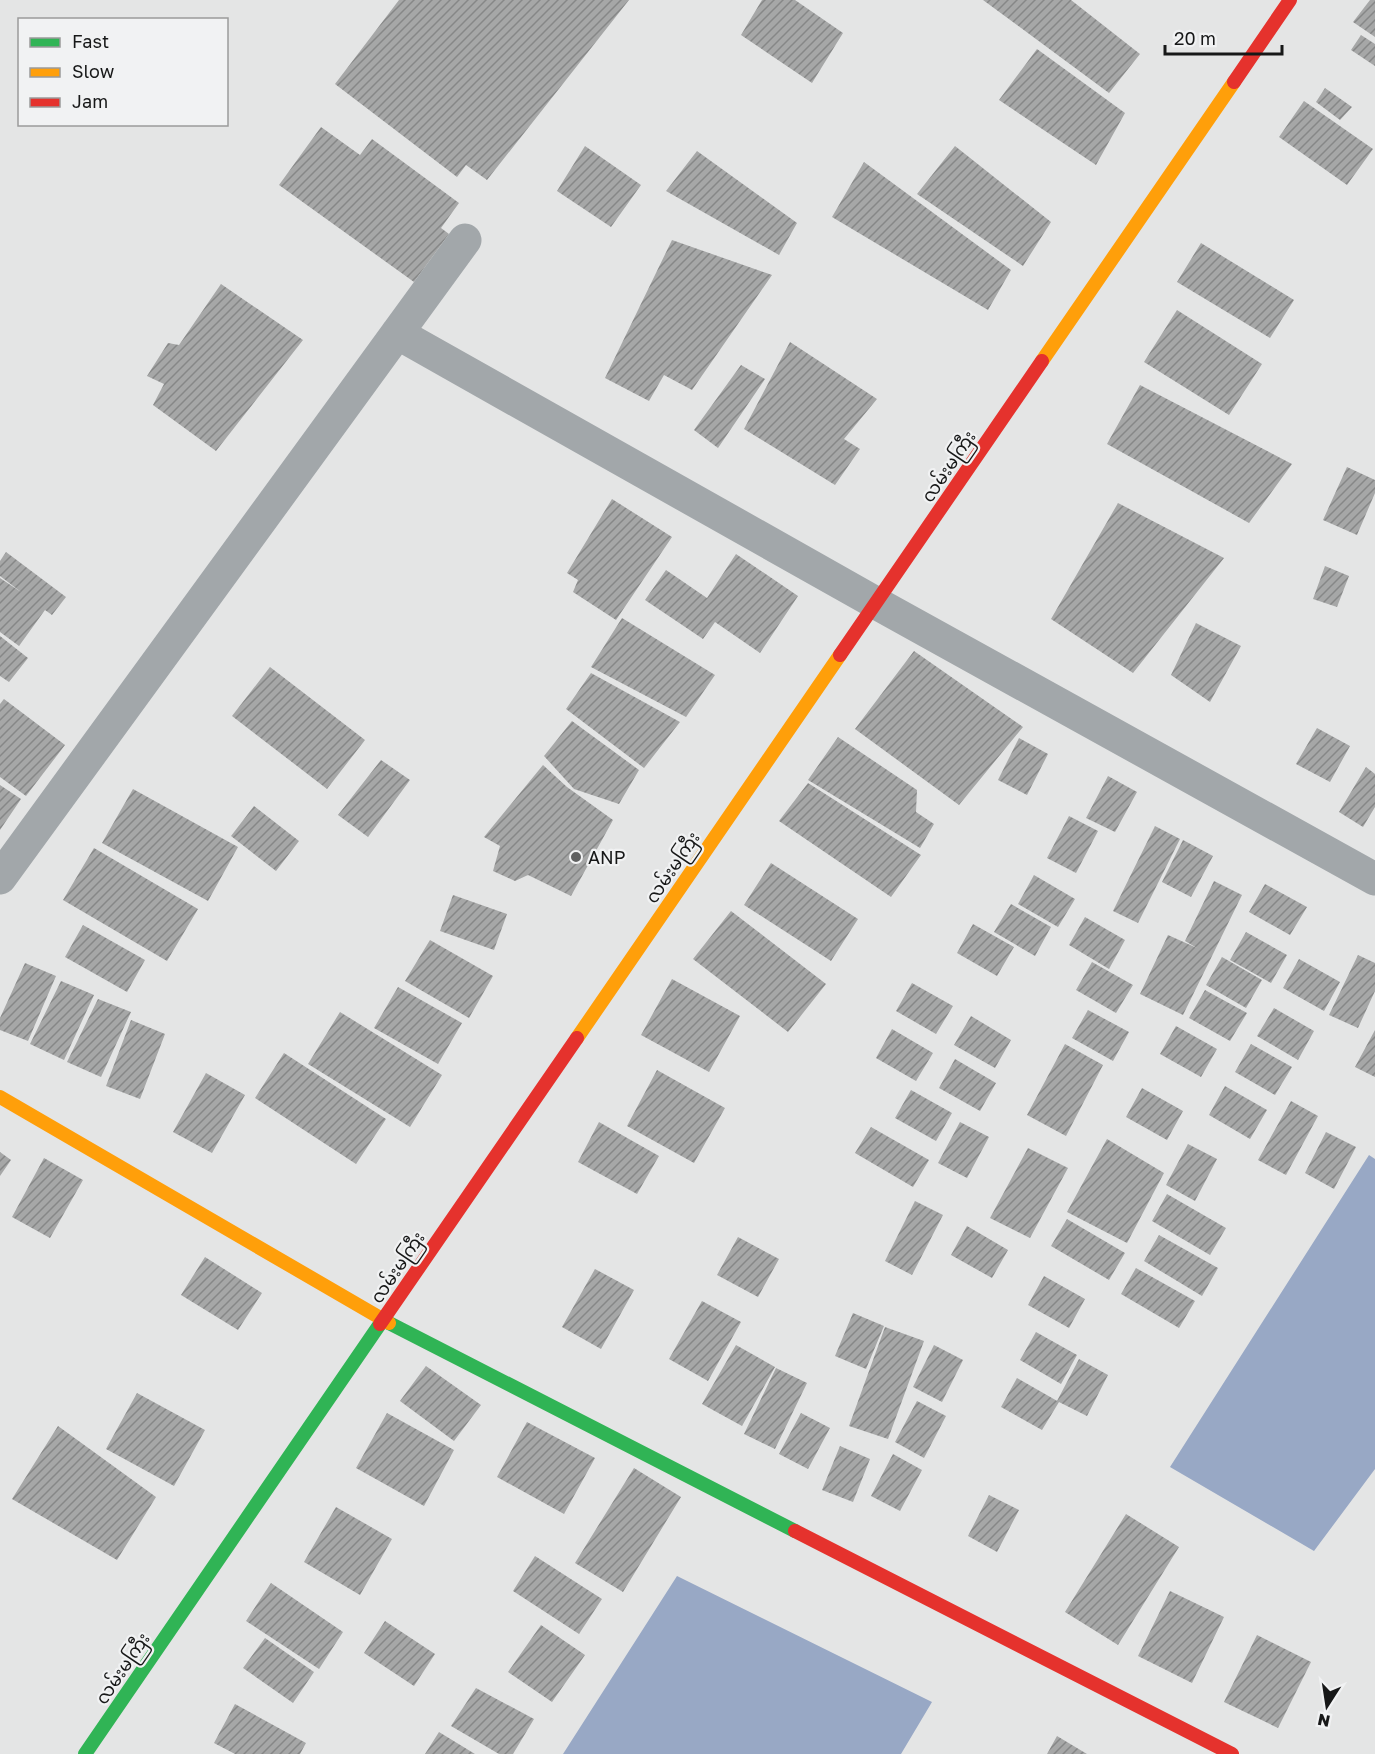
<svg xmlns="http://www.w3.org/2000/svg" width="1375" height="1754" font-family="'Golos Text','Noto Sans Myanmar',sans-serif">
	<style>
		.water { fill: #98a8c5 }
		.building { fill: url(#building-hatch) }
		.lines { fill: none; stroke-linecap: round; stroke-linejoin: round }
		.street { stroke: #a2a7aa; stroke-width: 33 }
		.fast { stroke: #30b455; stroke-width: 14 }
		.slow { stroke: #ff9f0a; stroke-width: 14 }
		.jam { stroke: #e5322d; stroke-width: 14 }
		.poi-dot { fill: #5f6060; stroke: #f1f2f3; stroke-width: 2 }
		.labels { text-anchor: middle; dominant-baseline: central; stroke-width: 4.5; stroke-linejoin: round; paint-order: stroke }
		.street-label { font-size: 18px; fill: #171818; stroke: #f1f2f3 }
		.poi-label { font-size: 18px; fill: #171818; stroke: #f1f2f3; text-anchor: start }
	</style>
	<defs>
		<pattern id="building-hatch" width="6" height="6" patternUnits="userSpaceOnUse" patternTransform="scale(1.5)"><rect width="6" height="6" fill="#a6a7a7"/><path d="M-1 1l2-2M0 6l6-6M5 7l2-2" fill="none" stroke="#868787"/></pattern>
	</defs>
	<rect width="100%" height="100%" fill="#e4e5e5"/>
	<path class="water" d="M1369 1155 1375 1159V1469L1314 1551 1170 1467Z
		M677 1576 932 1702 901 1754H563Z"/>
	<path class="building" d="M399 0H629L487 180 466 165 457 177 335 84Z
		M762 0H795L843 33 812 83 741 35Z
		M983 0H1071L1140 54 1109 93Z
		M1370 0H1375V37L1353 22Z
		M1361 35 1375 44V66L1351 50Z
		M1037 49 1125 113 1096 165 999 100Z
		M1325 88 1352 107 1340 120 1316 102Z
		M1304 101 1373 149 1347 185 1279 137Z
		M321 127 360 155 372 139 459 203 441 228 449 234 414 282 279 185Z
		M585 146 641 185 611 227 557 191Z
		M955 146 1051 222 1023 266 917 194Z
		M697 151 797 223 779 255 666 191Z
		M864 162 1011 270 988 310 832 217Z
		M672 240 772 275 692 390 664 375 649 401 605 378Z
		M1201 243 1294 300 1270 338 1177 282Z
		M221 284 303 340 216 451 153 405 164 384 147 376 168 343 179 345Z
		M1177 310 1262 364 1229 415 1144 362Z
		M790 342 877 399 844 439 860 449 835 485 744 429Z
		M741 365 765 379 718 448 694 430Z
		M1140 385 1292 464 1249 523 1107 444Z
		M1347 467 1375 480V493L1357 535 1323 520Z
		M612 499 672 537 616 620 573 592 578 580 567 573Z
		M1118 503 1224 558 1133 673 1051 619Z
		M6 552 66 597 52 615 45 610 19 646 0 632V578L21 592 0 576V561Z
		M736 554 798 596 760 653 715 622 703 639 645 600 666 570 707 598Z
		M1325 566 1349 576 1337 607 1313 599Z
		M622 618 715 675 686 717 591 667Z
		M1196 623 1241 646 1210 702 1171 675Z
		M0 636 28 658 9 682 0 676Z
		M914 651 1023 727 959 805 855 729Z
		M270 667 365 740 327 789 232 716Z
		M591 673 680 722 644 768 566 709Z
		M4 699 65 745 26 796 0 777V704Z
		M572 721 639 770 619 804 574 789 544 756Z
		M1317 728 1350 746 1330 782 1296 764Z
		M838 737 917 790 916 812 934 824 920 848 808 780Z
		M1019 738 1048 754 1027 795 998 780Z
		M381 760 410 780 368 837 338 815Z
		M543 765 567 787 613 820 571 896 528 875 515 881 493 871 500 846 484 837Z
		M1366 767 1375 774V807L1363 827 1339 812Z
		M1108 776 1137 792 1115 832 1086 818Z
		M808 783 921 855 891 897 779 821Z
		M0 785 21 799 0 830Z
		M133 789 238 847 208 901 102 843Z
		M254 806 299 841 276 871 231 836Z
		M1069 816 1098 831 1076 873 1047 858Z
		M1155 826 1180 839 1138 923 1113 911Z
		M1183 840 1213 856 1191 897 1162 882Z
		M94 848 198 909 167 961 63 900Z
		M771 863 858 919 831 961 744 905Z
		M1034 875 1075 899 1058 927 1018 904Z
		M1214 881 1242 895 1183 1015 1140 994 1168 935 1197 948 1185 941Z
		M1265 884 1307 907 1290 935 1249 912Z
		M453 895 507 914 494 950 440 931Z
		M1011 904 1051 927 1035 956 994 932Z
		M731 911 826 984 788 1032 693 959Z
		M1085 917 1125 940 1109 969 1069 945Z
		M973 924 1014 947 997 976 957 953Z
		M83 925 145 960 127 992 65 957Z
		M1246 932 1287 955 1271 983 1230 960Z
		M430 940 493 976 469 1018 405 981Z
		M1358 955 1375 963V991L1358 1028 1329 1015Z
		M1222 957 1262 980 1246 1008 1206 985Z
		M1299 959 1340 982 1324 1011 1283 988Z
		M1092 962 1133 985 1116 1013 1076 990Z
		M25 963 56 976 28 1041 0 1030V1018Z
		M672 979 740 1016 709 1072 641 1035Z
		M61 981 94 995 64 1060 30 1044Z
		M912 983 953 1006 936 1034 896 1011Z
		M398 987 462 1023 438 1064 374 1028Z
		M1205 990 1247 1013 1230 1041 1189 1018Z
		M98 999 131 1012 101 1077 67 1062Z
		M1274 1008 1314 1031 1298 1060 1257 1036Z
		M1088 1010 1129 1032 1113 1061 1072 1038Z
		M340 1012 442 1075 410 1127 308 1064Z
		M971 1016 1011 1040 995 1068 954 1045Z
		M131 1020 165 1034 140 1099 106 1086Z
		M1176 1026 1217 1049 1201 1077 1160 1054Z
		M892 1029 933 1053 916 1081 876 1058Z
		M1375 1030V1077L1355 1067Z
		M1065 1044 1103 1065 1066 1136 1027 1115Z
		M1251 1044 1292 1067 1275 1095 1235 1072Z
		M284 1053 386 1119 356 1164 255 1098Z
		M955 1059 996 1083 980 1111 939 1088Z
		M657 1070 725 1108 694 1163 627 1126Z
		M206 1073 245 1095 212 1153 173 1132Z
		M1225 1086 1267 1110 1250 1139 1209 1115Z
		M1142 1088 1183 1111 1167 1140 1126 1117Z
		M911 1090 952 1113 936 1141 895 1118Z
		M1291 1101 1318 1116 1286 1175 1258 1160Z
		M599 1122 659 1156 637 1194 578 1162Z
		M960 1122 989 1137 967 1178 938 1163Z
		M871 1127 929 1160 913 1187 855 1153Z
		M1326 1132 1356 1147 1334 1189 1305 1173Z
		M1107 1139 1164 1173 1127 1243 1067 1212Z
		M1188 1144 1217 1159 1195 1201 1166 1185Z
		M1028 1148 1068 1168 1030 1238 990 1218Z
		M0 1152 11 1160 0 1176Z
		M44 1158 83 1180 50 1238 12 1217Z
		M1167 1194 1226 1228 1210 1255 1152 1221Z
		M915 1201 943 1215 912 1275 885 1261Z
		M1067 1219 1125 1253 1109 1280 1051 1246Z
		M967 1226 1008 1250 992 1278 951 1255Z
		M1159 1235 1218 1268 1202 1296 1144 1261Z
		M738 1237 779 1259 758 1297 717 1275Z
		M205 1257 262 1293 238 1330 181 1295Z
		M1136 1268 1195 1301 1179 1328 1121 1294Z
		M595 1269 634 1290 601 1349 562 1327Z
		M1044 1276 1085 1299 1069 1328 1028 1305Z
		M702 1301 741 1322 708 1381 669 1359Z
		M853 1313 884 1326 866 1369 835 1356Z
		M885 1327 924 1341 888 1439 849 1426Z
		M1036 1332 1077 1355 1061 1384 1020 1360Z
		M736 1345 775 1367 742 1426 702 1404Z
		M934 1345 963 1360 942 1402 913 1387Z
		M1079 1359 1108 1375 1087 1416 1057 1401Z
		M426 1366 481 1405 454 1441 400 1401Z
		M776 1368 807 1383 775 1449 744 1434Z
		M1017 1378 1059 1402 1042 1430 1001 1407Z
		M137 1393 205 1430 174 1486 106 1449Z
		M917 1401 946 1416 924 1458 895 1442Z
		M387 1413 454 1450 424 1506 356 1468Z
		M801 1413 830 1428 808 1469 779 1454Z
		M527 1422 595 1458 564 1514 497 1477Z
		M58 1426 156 1497 117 1560 12 1499Z
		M840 1446 870 1459 853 1502 822 1490Z
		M893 1454 922 1470 900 1511 871 1496Z
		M634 1468 681 1497 623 1592 575 1563Z
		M989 1495 1019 1510 997 1552 968 1536Z
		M336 1507 392 1539 360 1595 304 1562Z
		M1126 1514 1179 1547 1118 1645 1065 1612Z
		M535 1556 602 1599 579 1634 513 1591Z
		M271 1583 343 1632 319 1669 246 1621Z
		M1170 1591 1224 1617 1192 1683 1138 1656Z
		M385 1621 435 1654 414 1686 364 1653Z
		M541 1625 585 1655 552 1702 508 1672Z
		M1257 1635 1311 1662 1278 1728 1224 1702Z
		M265 1638 314 1672 293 1703 243 1668Z
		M476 1688 534 1719 513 1754H499L451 1726Z
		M235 1704 306 1743 300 1754H235L214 1743Z
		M439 1732 475 1754H425Z
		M1057 1736 1087 1754H1047Z"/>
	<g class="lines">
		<path class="street" d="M397 333 876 603 1375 879
			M0 878 465 240"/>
		<path class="fast" d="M389 1323 795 1531
			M85 1754 380 1324"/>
		<path class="slow" d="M1042 361 1234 82
			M577 1038 840 655
			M0 1097 389 1323"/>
		<path class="jam" d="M1234 82 1290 0
			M840 655 1042 361
			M380 1324 577 1038
			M795 1531 1232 1754"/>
	</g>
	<circle class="poi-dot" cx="576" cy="857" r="6"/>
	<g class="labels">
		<g class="street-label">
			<text transform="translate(948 466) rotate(-56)">လမ်းမကြီး</text>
			<text transform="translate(672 867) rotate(-56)">လမ်းမကြီး</text>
			<text transform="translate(397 1267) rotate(-56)">လမ်းမကြီး</text>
			<text transform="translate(122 1668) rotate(-56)">လမ်းမကြီး</text>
		</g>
		<g class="poi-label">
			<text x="588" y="857">ANP</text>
		</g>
	</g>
	<rect x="18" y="18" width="210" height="108" fill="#f1f2f3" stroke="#9a9b9b" stroke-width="1.5"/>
	<rect x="30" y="38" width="30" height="9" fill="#30b455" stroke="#9a9b9b" stroke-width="1.5"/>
	<text x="72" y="48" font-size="18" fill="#171818">Fast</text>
	<rect x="30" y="68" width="30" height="9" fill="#ff9f0a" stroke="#9a9b9b" stroke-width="1.5"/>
	<text x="72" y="78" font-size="18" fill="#171818">Slow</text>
	<rect x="30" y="98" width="30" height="9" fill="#e5322d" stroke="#9a9b9b" stroke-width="1.5"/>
	<text x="72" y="108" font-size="18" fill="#171818">Jam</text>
	<g transform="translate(1327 1706) rotate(192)" stroke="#f1f2f3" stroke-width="4.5" paint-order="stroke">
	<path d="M0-4.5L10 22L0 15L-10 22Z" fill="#171818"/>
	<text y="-9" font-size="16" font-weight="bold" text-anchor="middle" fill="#171818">N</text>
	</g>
	<path d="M1165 45v9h117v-9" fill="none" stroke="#171818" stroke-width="3"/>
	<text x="1174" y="45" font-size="18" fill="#171818" stroke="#f1f2f3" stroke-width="4.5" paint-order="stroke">20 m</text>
</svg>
